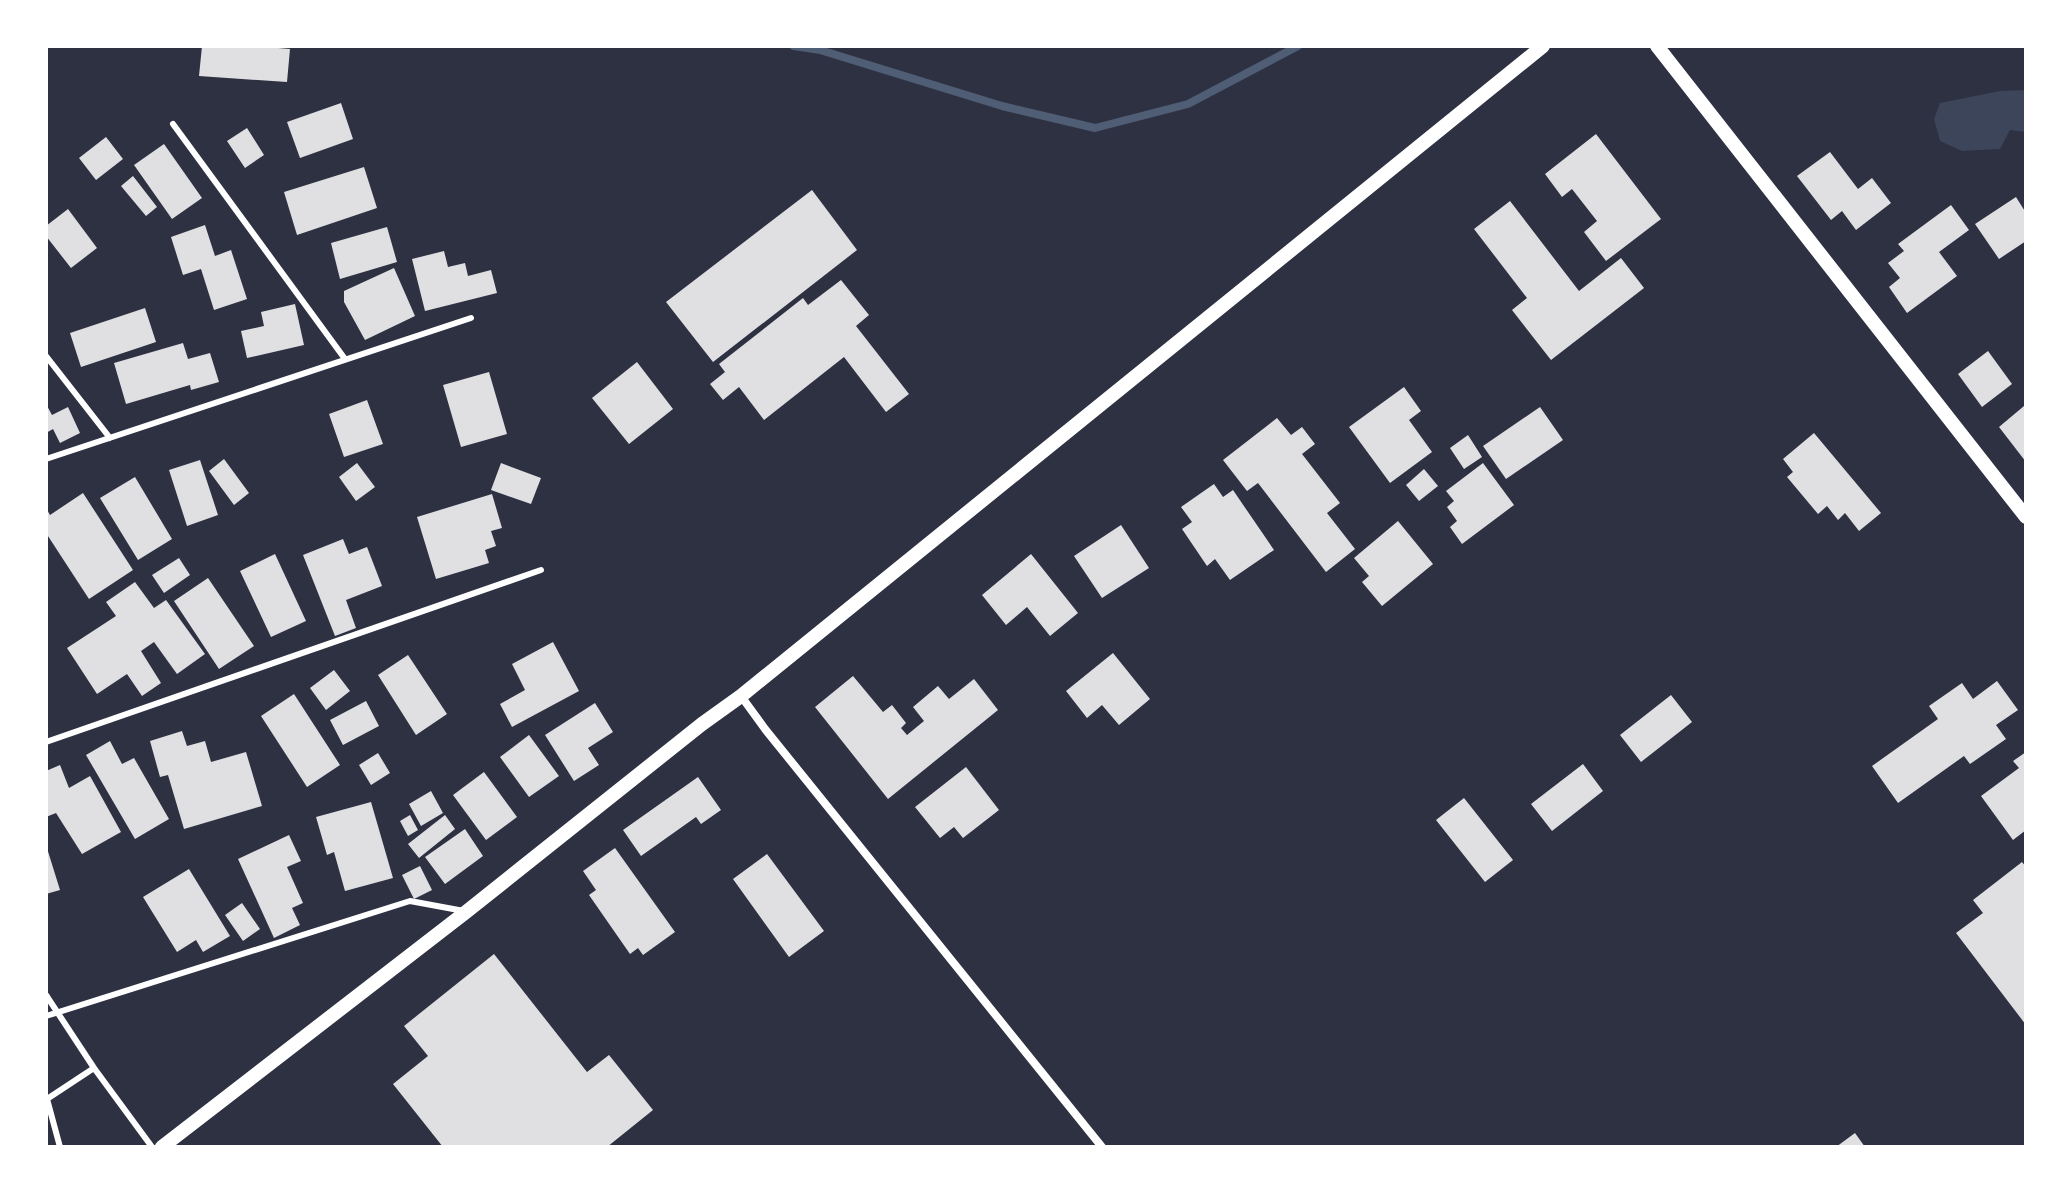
<svg xmlns="http://www.w3.org/2000/svg" width="2072" height="1193" font-family="'IBM Plex Serif',serif">
	<style>
		.green { fill: #3c4559 }
		.lines { fill: none; stroke-linecap: round; stroke-linejoin: round }
		.stream { stroke: #4f5d75; stroke-width: 8 }
		.building { fill: #e0e0e3 }
		.service { stroke: #fff; stroke-width: 6 }
		.minor { stroke: #fff; stroke-width: 8 }
		.tertiary { stroke: #fff; stroke-width: 14 }
	</style>
	<rect width="100%" height="100%" fill="#2d3142"/>
	<path class="green" d="M2026 90V132L2010 130 2000 149 1962 151 1940 141 1934 119 1940 103 2000 91Z"/>
	<g class="lines">
		<path class="stream" d="M794 46 820 50 1002 106 1095 128 1188 104 1298 46"/>
	</g>
	<path class="building" d="M202 46H254L290 49 287 82 199 76Z
		M341 103 353 139 300 158 287 122Z
		M247 128 264 155 245 168 227 141Z
		M1596 134 1661 219 1606 261 1584 232 1597 221 1572 189 1562 197 1545 174Z
		M106 137 123 159 96 180 79 158Z
		M164 144 202 198 172 219 134 165Z
		M1830 152 1858 189 1872 178 1891 203 1856 230 1842 211 1831 220 1797 176Z
		M364 167 377 208 297 235 284 192Z
		M133 176 157 207 146 216 121 186Z
		M812 190 857 250 713 362 666 302Z
		M2016 197 2026 213V241L1999 259 1975 224Z
		M1510 201 1579 291 1621 258 1644 288 1551 360 1512 310 1527 298 1474 229Z
		M1951 205 1969 230 1939 252 1957 276 1907 313 1889 287 1900 278 1888 263 1904 251 1898 244Z
		M68 209 97 248 71 268 46 236V226Z
		M205 225 215 256 231 250 247 299 214 310 201 269 183 275 171 237Z
		M387 227 397 262 340 279 331 243Z
		M444 251 448 267 465 263 468 276 491 270 497 293 425 311 412 259Z
		M394 268 415 316 365 340 344 302V291Z
		M841 280 869 315 856 326 909 394 886 412 844 357 764 420 739 387 723 400 710 384 725 372 719 364 803 298 808 305Z
		M295 304 304 345 247 358 241 331 264 326 261 312Z
		M145 308 156 342 81 367 70 333Z
		M183 343 188 359 210 353 219 382 191 390 190 385 126 404 114 363Z
		M1988 351 2012 384 1982 407 1958 374Z
		M637 362 673 409 629 444 592 398Z
		M489 372 507 434 461 447 443 385Z
		M1404 387 1421 411 1409 420 1432 452 1390 483 1349 427Z
		M367 400 383 444 344 457 329 414Z
		M46 404 52 415 68 407 80 433 60 443 53 429 46 433Z
		M2024 406 2026 408V462L1999 427Z
		M1540 407 1563 440 1506 479 1483 446Z
		M1277 418 1291 435 1302 427 1315 444 1302 454 1340 503 1327 513 1355 549 1326 572 1258 483 1247 491 1223 460Z
		M1814 433 1881 513 1859 531 1845 513 1838 520 1827 506 1818 514 1787 477 1793 472 1783 459Z
		M1468 435 1482 457 1464 469 1450 448Z
		M224 459 249 493 234 505 209 471Z
		M200 460 218 515 187 526 169 470Z
		M357 463 375 487 356 501 339 477Z
		M501 463 541 478 531 504 491 490Z
		M1483 463 1514 505 1462 544 1450 527 1457 521 1447 507 1454 501 1446 491Z
		M1424 469 1438 486 1419 501 1406 485Z
		M135 477 172 539 138 560 100 498Z
		M1214 484 1223 497 1233 490 1274 550 1230 580 1215 559 1207 566 1182 529 1192 522 1181 507Z
		M83 493 133 570 89 599 46 533V508L50 515Z
		M492 494 502 528 491 531 496 546 485 550 489 563 436 579 417 517Z
		M1398 521 1433 564 1382 606 1362 582 1369 576 1354 558Z
		M1121 525 1149 568 1102 598 1074 556Z
		M343 539 349 554 367 547 382 586 346 600 356 628 335 636 303 555Z
		M275 554 306 621 271 637 240 571Z
		M1031 554 1078 613 1050 636 1027 607 1006 625 982 595Z
		M179 558 190 575 164 593 152 575Z
		M208 578 254 646 219 669 174 601Z
		M135 582 154 608 166 600 205 654 177 674 154 642 141 651 161 683 142 696 127 674 97 694 67 648 116 616 106 602Z
		M553 642 579 691 512 727 500 704 525 690 512 664Z
		M1113 653 1150 699 1119 725 1102 705 1087 718 1066 691Z
		M408 655 447 714 416 735 378 675Z
		M334 670 350 691 326 710 310 688Z
		M853 676 883 712 892 705 906 723 901 728 907 735 924 721 913 707 938 686 949 699 974 679 998 710 888 799 815 707Z
		M1997 681 2018 710 1996 725 2006 739 1970 764 1964 756 1898 803 1872 766 1938 719 1929 706 1962 683 1973 699Z
		M294 694 340 765 307 787 261 716Z
		M1671 695 1692 722 1641 762 1620 735Z
		M366 701 379 726 343 745 330 720Z
		M595 703 613 732 588 748 599 765 574 781 545 735Z
		M182 731 187 746 205 741 211 762 246 752 262 806 184 829 168 775 160 777 150 741Z
		M529 735 559 776 529 797 500 757Z
		M110 741 122 764 134 758 169 819 135 839 86 755Z
		M2026 752V830L2013 840 1981 796 2019 768 2013 761Z
		M378 753 390 773 371 785 359 765Z
		M1583 764 1603 791 1552 831 1531 804Z
		M60 765 69 788 90 776 121 832 82 854 56 813 46 817V771Z
		M966 767 999 810 963 838 954 827 940 838 915 807Z
		M484 772 517 817 486 840 453 795Z
		M698 777 721 810 701 824 696 817 641 856 623 830Z
		M431 791 443 813 421 826 409 804Z
		M1464 798 1513 860 1485 882 1436 820Z
		M371 802 393 878 345 891 334 852 327 855 316 817Z
		M410 815 418 830 408 836 400 821Z
		M445 815 455 829 419 858 408 844Z
		M465 829 483 856 445 884 425 857Z
		M289 835 301 861 287 867 303 903 292 908 300 925 274 938 238 859Z
		M46 845 60 890 46 894Z
		M615 848 675 932 643 955 638 948 630 954 589 895 596 890 583 871Z
		M767 854 824 931 789 957 733 879Z
		M2022 862 2026 867V1025L1956 933 1983 913 1973 900Z
		M420 866 432 890 414 899 402 875Z
		M189 869 230 936 203 952 196 940 177 952 143 897Z
		M242 903 260 929 243 941 225 915Z
		M494 954 587 1072 609 1055 653 1110 607 1147H443L393 1084 428 1056 404 1026Z
		M1855 1133 1865 1147H1836Z"/>
	<g class="lines">
		<path class="service" d="M173 124 345 359
			M46 356 110 438
			M46 459 471 318
			M46 742 541 570
			M46 995 94 1068 152 1147
			M46 1016 410 901 464 911
			M60 1147 47 1099 94 1068"/>
		<path class="minor" d="M741 696 765 729 1102 1147"/>
		<path class="tertiary" d="M1657 46 2026 517
			M162 1147 466 912 702 724 741 696 1543 46"/>
	</g>
	<rect width="2072" height="1193" fill="none" stroke="#ffffff" stroke-width="96"/>
</svg>
